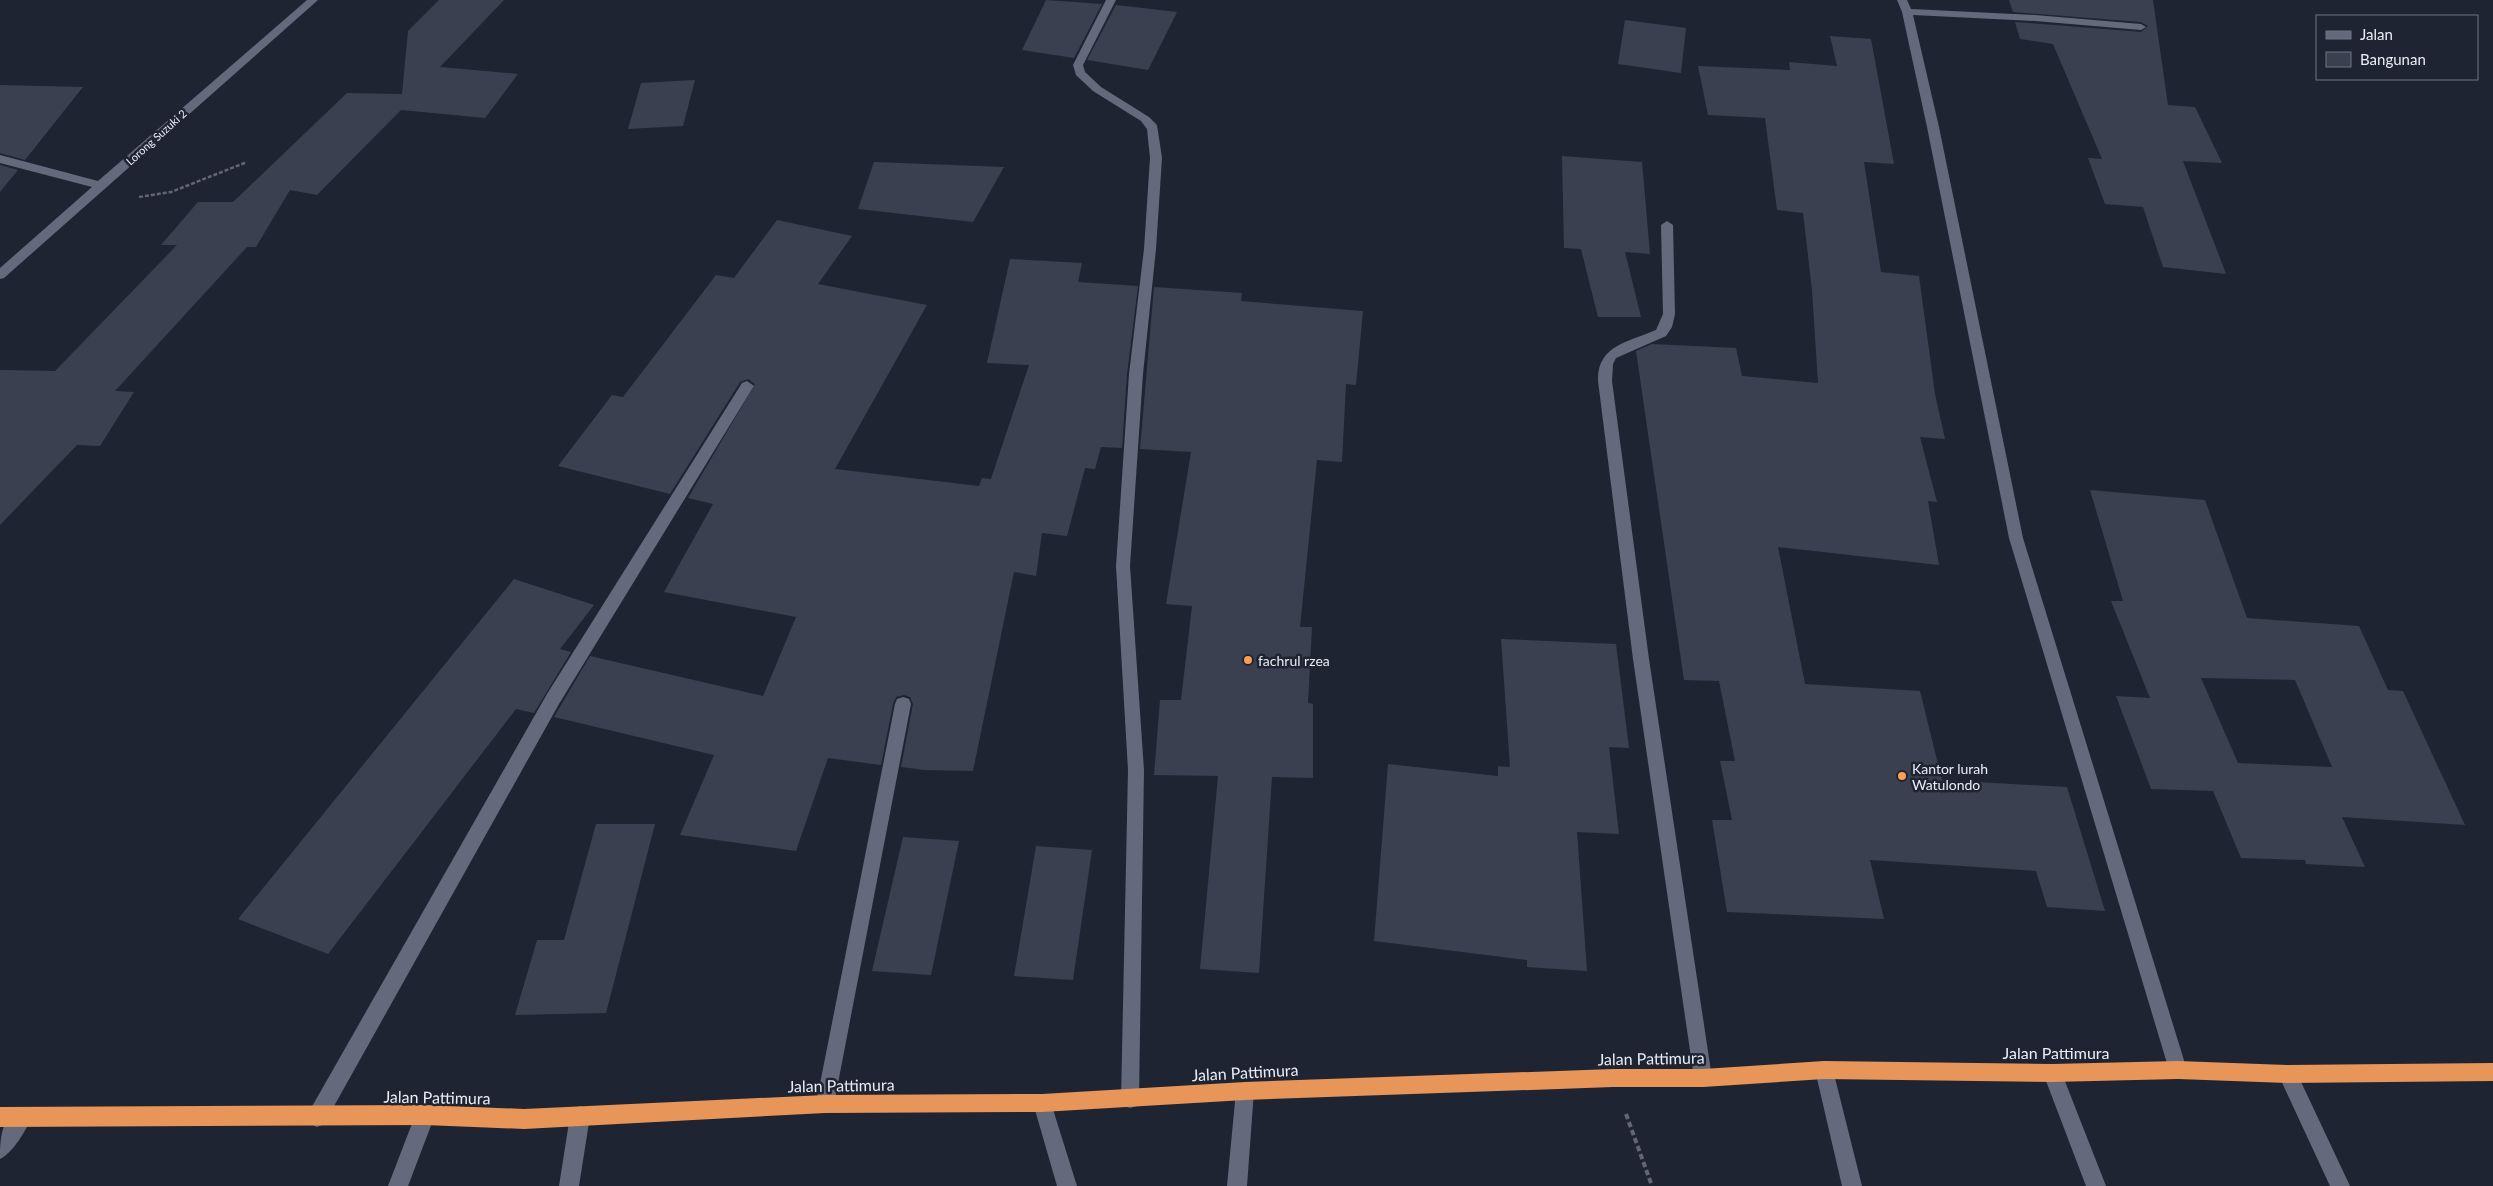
<svg xmlns="http://www.w3.org/2000/svg" width="2493" height="1186" font-family="Lato,sans-serif">
	<style>
		.building { fill: #3a404f; fill-rule: evenodd }
		.lines { fill: none; stroke-linecap: round; stroke-linejoin: round }
		.path-far1 { stroke: #626673; stroke-width: 2.5; stroke-dasharray: 4 2; stroke-linecap: butt }
		.path { stroke: #626673; stroke-width: 4; stroke-dasharray: 5.5 3; stroke-linecap: butt }
		.lane { fill: #646a7b; fill-rule: evenodd }
		.street { fill: #646a7b; fill-rule: evenodd }
		.highway { fill: #e79559; fill-rule: evenodd }
		.poi-dot { fill: #fd9d55; stroke: #1f2432; stroke-width: 2 }
		.labels { text-anchor: middle; dominant-baseline: central; stroke-width: 5; stroke-linejoin: round; paint-order: stroke }
		.far-street-label { font-size: 11px; fill: #e9edf6; stroke: #1f2432 }
		.poi-label { font-size: 14px; fill: #e9edf6; stroke: #1f2432; text-anchor: start }
		.near-street-label { font-size: 16px; fill: #e9edf6; stroke: #1f2432 }
	</style>
	<rect width="100%" height="100%" fill="#1f2432"/>
	<path class="building" d="M439 0H504L440 67 518 74 485 118 401 110 317 195 290 190 256 247H247L115 391 134 392 100 446 77 445 0 525V370L55 371 177 245H161L198 202H233L347 93 402 94 408 31Z
		M1046 0 1102 4 1074 58 1022 50Z
		M2009 0H2153L2168 105 2195 107 2222 163 2183 161 2226 274 2163 267 2143 207 2105 204 2088 158 2102 159 2053 44 2020 39 2015 22 2141 32 2148 26 2141 22 2013 12Z
		M1116 5 1177 12 1148 70 1087 60Z
		M1625 20 1686 28 1681 73 1618 64Z
		M1830 36 1871 39 1894 164 1864 162 1881 272 1919 276 1935 394 1945 439 1920 437 1937 502 1928 501 1939 565 1778 547 1805 684 1920 691 1942 780 2067 787 2105 911 2047 907 2036 871 1870 860 1884 919 1727 912 1712 820H1732L1720 761H1735L1719 681 1684 680 1636 351 1652 344 1736 348 1742 376 1818 383 1812 290 1803 213 1777 210 1765 118 1708 115 1698 66 1790 70 1789 62 1837 66Z
		M695 80 683 126 628 129 641 83Z
		M0 85 83 87 25 160 0 153Z
		M1562 156 1642 162 1650 254 1625 252 1641 317H1598L1581 249 1564 248Z
		M874 162 1004 167 973 222 858 209Z
		M0 165 18 170 0 192Z
		M777 220 852 236 818 284 927 305 835 469 979 486 982 478 991 479 1029 365 987 363 1010 259 1082 263 1078 282 1138 286 1127 374 1122 448 1101 447 1095 469 1085 468 1067 536 1042 533 1036 576 1014 572 973 771 924 770 901 767 913 704 910 697 904 695 896 697 893 704 881 765 828 758 796 851 680 835 714 755 554 717 590 656 763 696 796 617 664 592 713 504 688 498 755 384 748 379 740 382 670 494 558 466 612 395 623 397 716 275 734 278Z
		M1154 287 1242 293 1241 301 1363 311 1356 385 1346 384 1342 462 1317 460 1300 627H1312L1308 703 1313 704V778L1272 777 1259 973 1200 969 1218 776 1154 775 1160 700H1181L1192 606 1166 604 1191 452 1140 449Z
		M2090 490 2205 500 2247 618 2359 626 2388 690 2403 691 2465 825 2342 817 2365 867 2306 864 2305 860 2241 858 2213 791 2151 789 2116 696 2150 698 2111 601H2123ZM2201 678 2295 680 2332 767 2238 763Z
		M514 579 594 605 560 649 571 652 534 713 516 709 328 954 238 919Z
		M1501 639 1616 644 1629 748 1609 747 1619 834 1577 832 1587 971 1527 967V960L1374 941 1388 764 1498 776V766L1510 767Z
		M596 824H655L606 1013 515 1015 537 940H564Z
		M903 837 959 841 931 975 872 971Z
		M1036 846 1092 850 1073 980 1014 976Z"/>
	<g class="lines">
		<path class="path-far1" d="M139 197 171 192 247 162"/>
		<path class="path" d="M1626 1114 1652 1186"/>
		<path class="lane" d="M1824 1061 1831 1063 1833 1070 1862 1186H1842L1815 1070 1817 1063Z
			M2287 1065 2294 1067 2350 1186H2330L2278 1074 2280 1067Z
			M580 1106 587 1109 590 1116 579 1186H559L570 1116 573 1109Z"/>
		<path class="street" d="M307 0H318L4 278 0 279V268L92 187 0 163V155L98 181Z
			M1106 0H1116L1083 65 1085 72 1101 87 1149 117 1157 125 1162 158 1156 249 1143 374 1130 566 1144 770 1139 1099 1137 1106 1130 1108 1123 1106 1121 1099 1128 770 1116 566 1129 374 1144 249 1150 158 1147 129 1141 121 1093 91 1076 75 1073 65Z
			M1897 0H1907L1911 9 2035 15 2141 24 2146 27 2141 30 2035 21 1913 15 1939 127 2023 538 2187 1070 2185 1077 2178 1079 2171 1077 2169 1070 2009 538 1927 127 1902 12Z
			M1667 221 1673 225 1675 314 1672 327 1666 336 1616 358 1613 364 1612 381 1649 659 1712 1078 1710 1085 1703 1087 1696 1085 1694 1078 1633 659 1598 381C1597 345 1629 342 1656 330L1663 314 1661 225Z
			M747 381 754 386 752 389 559 704 324 1124 317 1127 310 1124 307 1117 310 1110 547 694 742 383Z
			M903 697 909 699 911 704 834 1104 832 1111 825 1113 818 1111 816 1104 895 704 897 699Z
			M2052 1064 2059 1066 2106 1186H2086L2043 1073 2045 1066Z
			M1245 1082 1252 1084 1254 1091 1247 1186H1227L1236 1091 1238 1084Z
			M1042 1094 1049 1096 1051 1103 1077 1186H1057L1033 1103 1035 1096Z
			M425 1105 432 1108 435 1115 408 1186H388L418 1108Z
			M22 1107 29 1110 32 1117C26 1130 13 1153 0 1159 0 1139 1 1116 22 1107Z"/>
		<path class="highway" d="M1824 1061 2052 1064 2178 1061 2287 1065 2493 1063V1081L2287 1083 2178 1079 2052 1082 1824 1079 1703 1087H1613L1245 1100 1042 1112 825 1113 524 1129 425 1125 0 1127V1107L425 1105 524 1109 825 1095 1042 1094 1245 1082 1613 1069H1703Z"/>
	</g>
	<g class="poi-dot">
		<circle cx="1248" cy="660" r="5"/>
		<circle cx="1902" cy="776" r="5"/>
	</g>
	<g class="labels">
		<g class="far-street-label">
			<text transform="translate(156 137) rotate(-42)">Lorong Suzuki 2</text>
		</g>
		<g class="poi-label">
			<text x="1258" y="660">fachrul rzea</text>
			<text x="1912" y="768">Kantor lurah<tspan x="1912" dy="16">Watulondo</tspan></text>
		</g>
		<g class="near-street-label">
			<text x="2056" y="1052">Jalan Pattimura</text>
			<text transform="translate(1651 1058) rotate(-1)">Jalan Pattimura</text>
			<text transform="translate(1245 1072) rotate(-3)">Jalan Pattimura</text>
			<text transform="translate(841 1085) rotate(-1)">Jalan Pattimura</text>
			<text transform="translate(437 1097) rotate(1)">Jalan Pattimura</text>
		</g>
	</g>
	<rect x="2316" y="15" width="162" height="65" fill="#1f2432" stroke="#707480"/>
	<rect x="2326" y="31" width="25" height="8" fill="#646a7b" stroke="#707480"/>
	<text x="2360" y="40" font-size="15" fill="#e9edf6">Jalan</text>
	<rect x="2326" y="52" width="25" height="15" fill="#3a404f" stroke="#707480"/>
	<text x="2360" y="65" font-size="15" fill="#e9edf6">Bangunan</text>
</svg>
